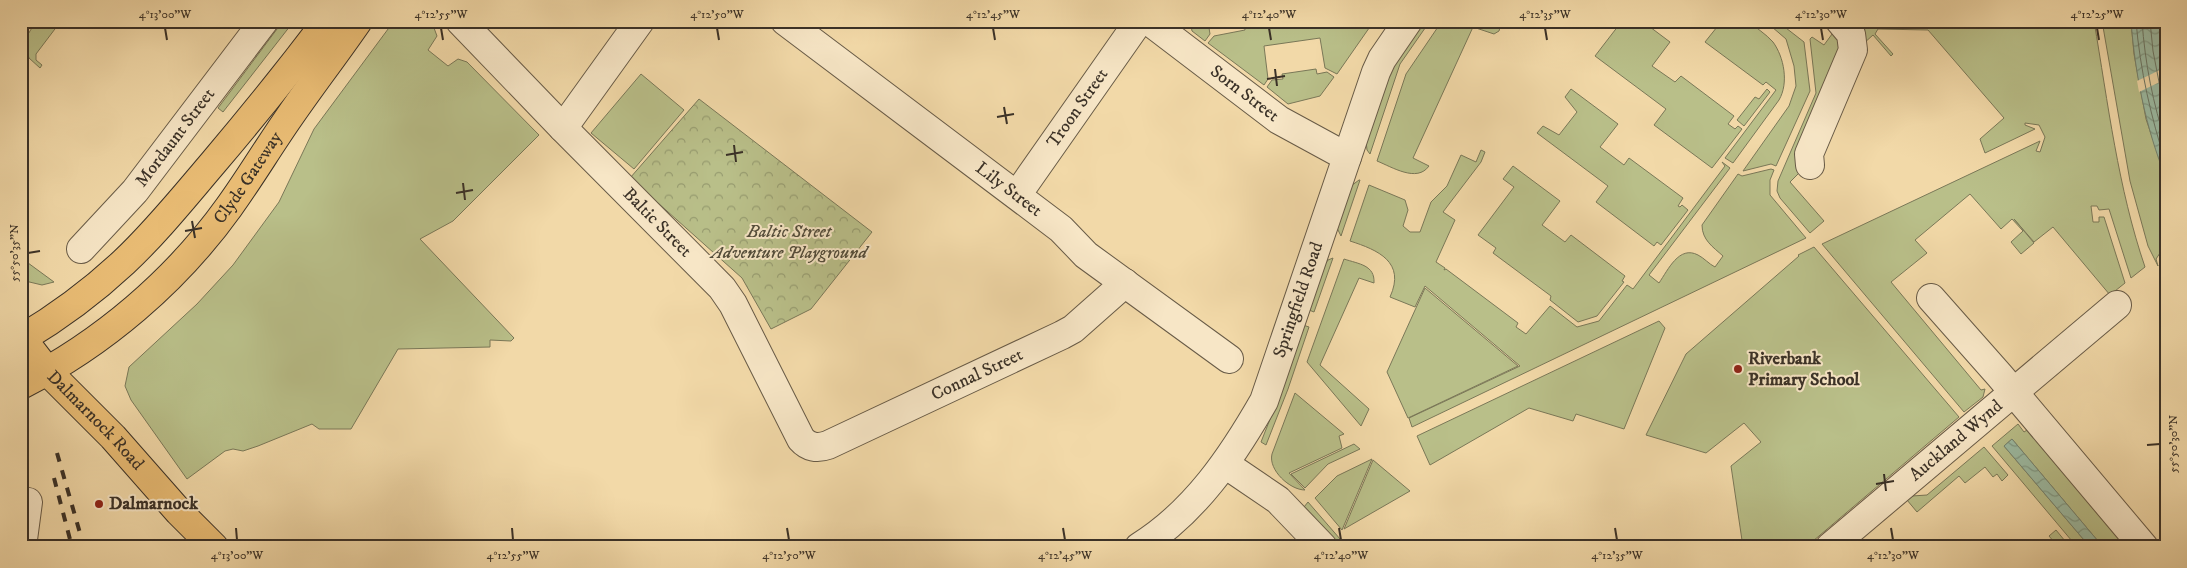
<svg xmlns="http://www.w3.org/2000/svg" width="2187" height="568" font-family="'IM FELL DW Pica',serif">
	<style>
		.green { fill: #b9bf89; stroke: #7a7858 }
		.forest { fill: url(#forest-crowns); stroke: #7a7858 }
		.water { fill: url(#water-waves); stroke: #758471 }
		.pier { fill: #f2d9a8 }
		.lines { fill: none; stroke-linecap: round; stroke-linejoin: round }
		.shore { stroke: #6b7665; stroke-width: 1 }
		.minor-casing { stroke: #685b47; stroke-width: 30 }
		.major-casing { stroke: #3a3127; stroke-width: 30 }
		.minor { stroke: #f7e6c6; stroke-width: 28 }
		.major { stroke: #e9bc74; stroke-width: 28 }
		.rail { stroke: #3a3127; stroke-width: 4; stroke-dasharray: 9 9; stroke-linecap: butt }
		.ticks { fill: none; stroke: #3a3127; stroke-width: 2 }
		.poi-dot { fill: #8f2418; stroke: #f7e6c6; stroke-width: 2 }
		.labels { text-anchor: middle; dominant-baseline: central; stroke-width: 4; stroke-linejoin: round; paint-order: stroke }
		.street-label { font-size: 18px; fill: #3a3127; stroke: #f7e6c6 }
		.park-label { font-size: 18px; font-style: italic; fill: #534d3b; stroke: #f7e6c6 }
		.poi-label { font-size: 18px; font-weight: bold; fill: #3a3127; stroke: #f7e6c6; text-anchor: start }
		.neatline { fill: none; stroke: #3a3127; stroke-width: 2 }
		.ticks-label { font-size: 12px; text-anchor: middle; fill: #3a3127 }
	</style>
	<defs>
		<pattern id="forest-crowns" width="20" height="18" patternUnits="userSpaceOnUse" patternTransform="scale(1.25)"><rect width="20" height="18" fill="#b9bf89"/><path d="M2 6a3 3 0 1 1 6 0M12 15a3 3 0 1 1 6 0" fill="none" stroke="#979c70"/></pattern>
		<pattern id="water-waves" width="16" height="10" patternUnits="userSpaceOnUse" patternTransform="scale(1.25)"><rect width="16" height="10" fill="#9cbba3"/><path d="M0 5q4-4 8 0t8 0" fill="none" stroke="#809985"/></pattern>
	</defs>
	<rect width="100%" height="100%" fill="#f2d9a8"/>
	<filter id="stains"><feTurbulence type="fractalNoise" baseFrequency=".004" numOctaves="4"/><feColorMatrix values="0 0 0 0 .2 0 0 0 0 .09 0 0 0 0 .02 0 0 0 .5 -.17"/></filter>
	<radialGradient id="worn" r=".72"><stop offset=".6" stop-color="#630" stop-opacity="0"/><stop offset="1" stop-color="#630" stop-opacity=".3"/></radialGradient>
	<path class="green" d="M36 21H61L36 54V60L42 65 40 68 29 58 24 41Z
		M283 21H294L223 112 218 108Z
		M394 21H428L434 28 437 36 428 50 448 66 458 59 467 62 539 135 453 221 420 239 514 338 511 341 490 340V347L398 349 351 429H319L312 424 258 446 243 451 233 449 225 451 187 479 131 400 125 386 129 367 197 304 233 265 279 202 314 129Z
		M1190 21H1210L1208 22 1210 34 1205 41 1192 31Z
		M1244 21H1343L1353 28 1358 21H1374L1337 74 1325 68 1320 38 1264 46 1268 79 1264 85 1208 43 1214 36 1245 30Z
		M1423 21H1430L1400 64 1370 154 1367 150 1366 141 1388 77 1397 58Z
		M1442 21H1502L1499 31 1494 34 1473 27 1413 158 1429 166C1417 183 1392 167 1377 161L1406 74Z
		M1622 21H1642L1670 42 1652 66 1675 82 1681 76 1734 116 1728 124 1735 129 1738 126 1742 129 1712 168 1654 125 1666 109 1595 56Z
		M1710 21H1748C1756 28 1766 34 1773 42 1784 57 1789 83 1779 100L1733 163 1725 158 1776 90 1766 82 1763 85 1705 42 1717 27Z
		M1765 21H1777L1804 42 1810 91 1776 166 1771 164 1743 171 1789 106 1796 86 1794 66 1786 39Z
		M1855 21H1868L1878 29 1884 21H2094C2108 103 2118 188 2145 267L2131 278 2109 209 2099 210 2097 206H2091L2093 222H2099V217H2104L2125 283 2110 295 2053 227 2034 242 2014 219 2034 243 2021 254 2011 242 2023 231 2012 219 2001 229 1970 194 1915 240 1927 253 1891 282 1981 390 1985 389 1983 397 1964 412 1822 244 2040 141 2036 151 2040 152 2045 137 2039 125 2025 123V125L2035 129 1985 153 1980 139 2004 118 1928 30 1878 29 1875 34 1893 54 1891 56 1873 35 1863 44Z
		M2102 21H2131L2134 54 2146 119 2166 178V244L2156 259 2158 266 2148 246 2130 181Z
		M1835 30 1842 39 1801 171 1790 182 1824 221 1810 233 1780 198 1777 191 1778 181 1816 93 1810 39 1812 37 1824 45Z
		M1316 69 1317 74 1327 72 1334 77 1320 96 1288 104 1267 87 1272 80 1283 79 1282 74Z
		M641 74 684 110 634 169 591 133Z
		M1571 89 1618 124 1600 147 1624 165 1629 158 1683 198 1678 206 1680 207 1682 205 1688 210 1661 245 1657 242 1654 246 1596 202 1608 186 1537 133 1543 126 1559 135 1577 112 1565 97Z
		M1767 89 1770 92 1744 126 1737 120 1755 97 1759 99Z
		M1481 150 1485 152 1481 162 1443 212 1455 220 1436 262 1445 268 1444 270 1446 269 1518 323 1516 327 1526 334 1550 306 1577 327 1599 321 1627 285 1633 289 1725 166 1722 162 1730 168 1649 275 1659 283C1668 270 1679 245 1698 255 1704 258 1709 264 1715 267L1723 256C1713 247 1702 240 1702 225L1738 174 1742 176 1771 169 1774 170 1770 180V195L1806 238 1412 427 1409 418 1520 366 1425 286 1415 307 1390 297C1406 262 1378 250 1350 241L1369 185 1405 200 1408 210 1403 226 1410 232H1420L1431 202 1447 186 1461 155 1476 162Z
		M1513 166 1560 201 1542 225 1565 242 1571 235 1625 276 1622 281 1624 282 1597 316 1578 322 1550 300 1551 296 1493 253 1496 248 1478 235 1514 187 1503 179Z
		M1359 180H1360L1341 236 1337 228 1351 186Z
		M1814 247 1959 417 1806 547H1743L1731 466 1761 442 1744 423 1706 453 1646 435 1686 354 1799 256 1798 255Z
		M21 255 24 260 54 282 42 285 21 280Z
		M1333 258 1314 312 1309 310 1325 264 1328 260Z
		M1344 259C1359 264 1375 265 1374 283L1359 278 1320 365 1369 409 1361 426 1307 362Z
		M1425 288 1518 366 1408 418 1387 372Z
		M1659 321 1665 328 1624 429 1576 414 1573 421 1529 408 1430 465 1417 436Z
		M1303 325 1309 327 1288 389 1266 445 1261 442 1282 389Z
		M1295 393 1344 434 1339 436 1342 448 1289 473 1305 490C1290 490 1268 470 1272 454Z
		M2018 424 2024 432 2030 428 2130 547H2103L2012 439 2004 446 2090 547H2077L1992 446Z
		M1354 444 1360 449 1328 464 1305 488 1291 474Z
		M1984 447 2008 475 2002 481 1997 474 1993 477 1985 467 1965 483 1959 476 1917 512 1907 500 1912 496 1927 495Z
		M1372 459 1342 530 1315 498 1337 476Z
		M1373 460 1410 491 1344 529Z
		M1308 502 1347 547H1338L1304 507Z
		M2056 530 2070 547H2053L2051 545 2054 542 2049 536Z"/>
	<path class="forest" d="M699 99 872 232 811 309 771 329 742 278 630 178Z"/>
	<path class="water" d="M2131 21H2166V178C2146 129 2135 74 2131 21Z
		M2012 439 2103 547H2090L2004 446Z"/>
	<path class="pier" d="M2166 67V79L2139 92 2137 81Z"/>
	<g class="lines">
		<path class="shore" d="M2136 21C2140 70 2151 117 2166 164
			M2142 21C2145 63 2153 104 2166 143
			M2150 21 2153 51 2166 118"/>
		<g class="minor-casing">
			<g id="minor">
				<path id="s1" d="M460 21 563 128 722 288 733 304 801 439C808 447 817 449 828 445L1062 335 1073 329 1125 283"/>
				<path id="s2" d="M785 21 1061 229 1086 255 1229 359"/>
				<path id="s3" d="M1149 21 1279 120 1347 157"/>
				<path d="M563 128 640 21"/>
				<path d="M1810 165 1809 154 1853 50 1851 34 1840 21"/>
				<path id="s4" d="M1017 195 1139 21"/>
				<path id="s5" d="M81 249 135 191 264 21"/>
				<path d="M1931 298 2000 376 2144 547"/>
				<path d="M1225 464 1278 500 1323 547"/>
				<path d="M22 547 28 502"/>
				<path id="s6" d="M1139 547C1195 512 1232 457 1264 401L1376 72 1382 59 1408 21"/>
				<path id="s7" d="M1830 547 2117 305"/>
			</g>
		</g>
		<g class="major-casing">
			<g id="major">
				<path id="s8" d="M21 337 48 372 113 437 179 512 214 547"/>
				<path d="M21 339C58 317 93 291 124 262 156 232 184 197 213 163 252 117 290 70 327 21"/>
				<path id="s9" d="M21 385C102 344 176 281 229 207 250 178 269 146 290 116 312 84 336 53 358 21"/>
			</g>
		</g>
		<use href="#minor" class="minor"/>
		<use href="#major" class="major"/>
		<path class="rail" d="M57 453 84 547
			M54 478 72 547"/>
	</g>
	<path class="ticks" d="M165 28 167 40M441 28 443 40M717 28 719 40M993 28 995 40M1269 28 1271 40M1545 28 1547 40M1821 28 1823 40M2097 28 2099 40M1275 69 1277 86M1267 79 1285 76M1004 107 1007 124M997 117 1014 114M734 145 736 162M726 155 743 152M463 183 465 200M456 193 473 190M192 221 195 238M185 231 202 228M28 253 40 251M2147 445 2160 444M1884 474 1886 491M1876 484 1894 481M236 528 237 540M512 528 513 540M787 528 789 540M1063 528 1065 540M1339 528 1341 540M1615 528 1617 540M1891 528 1893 540"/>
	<g class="poi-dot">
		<circle cx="1738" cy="369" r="5"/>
		<circle cx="99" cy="504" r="5"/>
	</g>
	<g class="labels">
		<g class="street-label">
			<text stroke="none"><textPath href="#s3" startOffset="120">Sorn Street</textPath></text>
			<text stroke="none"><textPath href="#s4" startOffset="106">Troon Street</textPath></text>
			<text stroke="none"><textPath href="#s5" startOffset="146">Mordaunt Street</textPath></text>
			<text stroke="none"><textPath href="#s9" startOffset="311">Clyde Gateway</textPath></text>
			<text stroke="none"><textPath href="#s2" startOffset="280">Lily Street</textPath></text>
			<text stroke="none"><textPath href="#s1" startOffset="282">Baltic Street</textPath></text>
			<text stroke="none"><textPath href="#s6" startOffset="301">Springfield Road</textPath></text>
			<text stroke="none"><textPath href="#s1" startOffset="739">Connal Street</textPath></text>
			<text stroke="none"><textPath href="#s8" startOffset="112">Dalmarnock Road</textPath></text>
			<text stroke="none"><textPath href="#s7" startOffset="165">Auckland Wynd</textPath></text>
		</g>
		<g class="park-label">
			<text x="789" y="232">Baltic Street<tspan x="789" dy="21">Adventure Playground</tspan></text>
		</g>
		<g class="poi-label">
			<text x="1748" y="359">Riverbank<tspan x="1748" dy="21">Primary School</tspan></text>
			<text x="109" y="504">Dalmarnock</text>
		</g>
	</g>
	<rect width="2187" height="568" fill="none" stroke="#f2d9a8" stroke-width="55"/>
	<rect x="28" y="28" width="2132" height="512" class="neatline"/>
	<g class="ticks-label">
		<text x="165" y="18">4°13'00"W</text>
		<text x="441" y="18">4°12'55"W</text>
		<text x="717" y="18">4°12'50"W</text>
		<text x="993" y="18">4°12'45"W</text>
		<text x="1269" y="18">4°12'40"W</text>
		<text x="1545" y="18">4°12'35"W</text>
		<text x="1821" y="18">4°12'30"W</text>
		<text x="2097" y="18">4°12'25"W</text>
		<text transform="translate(14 253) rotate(-90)" y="4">55°50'35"N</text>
		<text transform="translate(2173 444) rotate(-90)" y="4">55°50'30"N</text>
		<text x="237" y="559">4°13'00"W</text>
		<text x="513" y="559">4°12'55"W</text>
		<text x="789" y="559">4°12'50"W</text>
		<text x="1065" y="559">4°12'45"W</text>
		<text x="1341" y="559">4°12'40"W</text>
		<text x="1617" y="559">4°12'35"W</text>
		<text x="1893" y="559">4°12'30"W</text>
	</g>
	<rect width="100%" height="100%" filter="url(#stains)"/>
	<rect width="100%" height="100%" fill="url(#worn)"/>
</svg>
